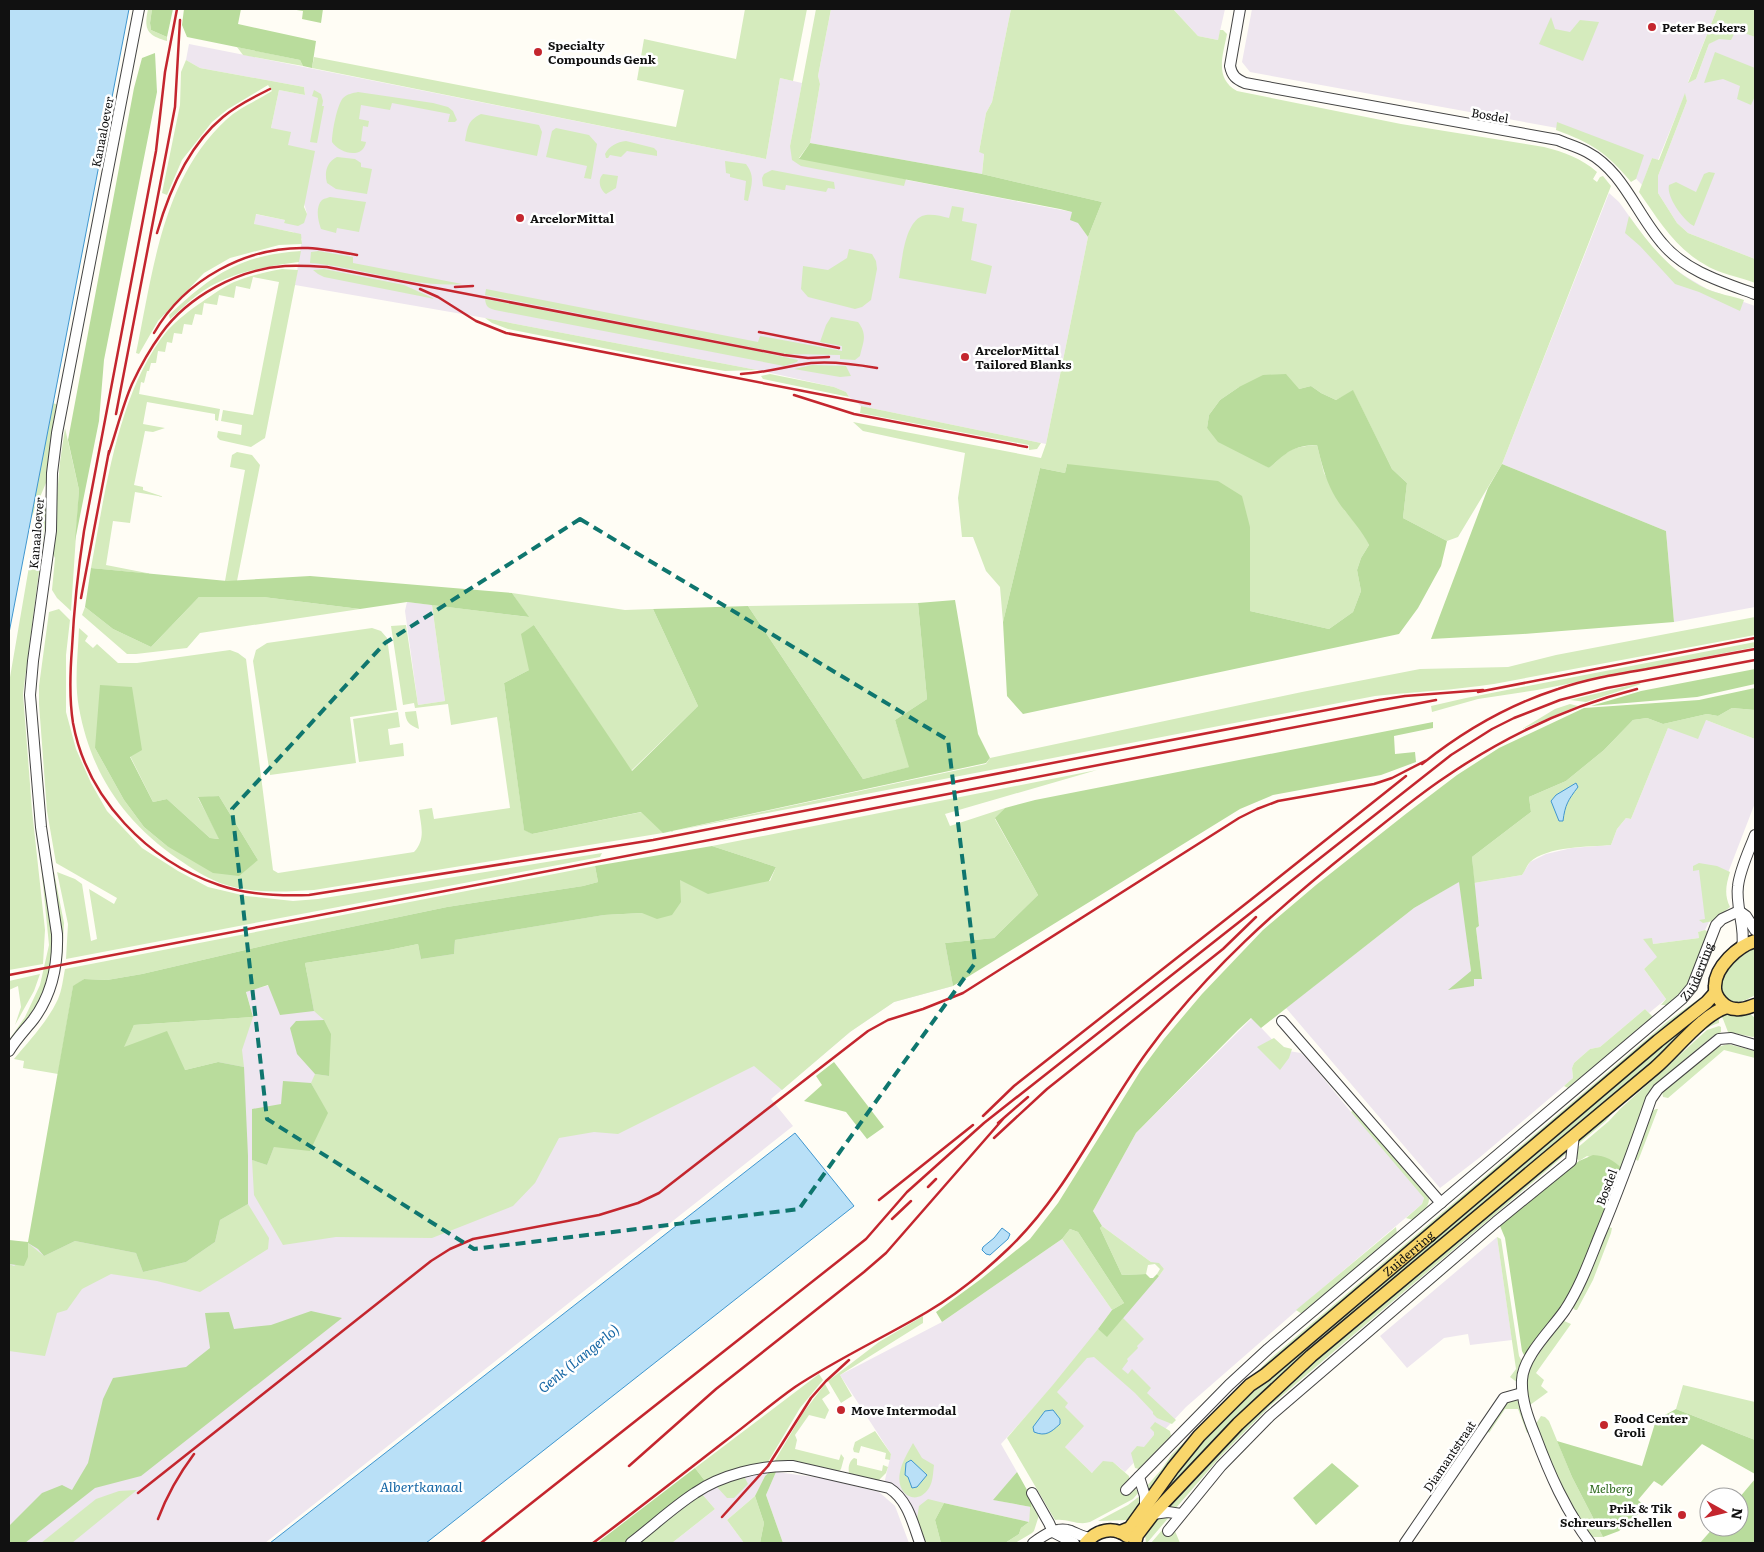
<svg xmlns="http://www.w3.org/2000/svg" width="1764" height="1552" font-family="Literata,serif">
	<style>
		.industrial { fill: #eee6ef }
		.green { fill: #d5ebbd; fill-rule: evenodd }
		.forest { fill: #b9dc9c }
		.water { fill: #b9e0f7; stroke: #3f96cf }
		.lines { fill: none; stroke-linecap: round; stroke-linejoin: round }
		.minor-casing { stroke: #444; stroke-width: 12 }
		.major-casing { stroke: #222; stroke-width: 15 }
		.minor { stroke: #fff; stroke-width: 10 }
		.major { stroke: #f9d66b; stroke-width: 12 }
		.rail { stroke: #c4262e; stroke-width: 2.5 }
		.marked { fill: none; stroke: #0f766e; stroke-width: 4; stroke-dasharray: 10 6; stroke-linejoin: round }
		.poi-dot { fill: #c4262e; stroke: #fff; stroke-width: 2 }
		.labels { text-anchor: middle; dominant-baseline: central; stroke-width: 5; stroke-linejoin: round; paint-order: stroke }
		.poi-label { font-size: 12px; font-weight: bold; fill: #111; stroke: #fff; text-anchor: start }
		.street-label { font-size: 12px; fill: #111; stroke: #fff }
		.park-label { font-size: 12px; font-style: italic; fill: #2f6b1f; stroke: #fff }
		.water-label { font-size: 14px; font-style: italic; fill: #1768a6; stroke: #fff }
	</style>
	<rect width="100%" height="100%" fill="#fffdf5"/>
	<path class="industrial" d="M831 9H1011L992 102 986 113 979 152 984 153 982 174 810 143 820 84 818 76Z
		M1173 9H1225L1218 40 1198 36Z
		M1252 9H1717L1688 82 1696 79 1709 44 1735 29 1755 37V259L1688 233 1677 223 1658 193V176L1687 101 1685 94 1658 160 1652 158 1642 185 1610 151 1557 128 1250 72 1242 62Z
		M189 44 766 159 780 78 802 83 790 146 799 159 1072 212 1088 237 1046 444 861 406 849 397 846 392 834 387 757 370 485 318 295 285 302 239 293 232 254 225 255 214 285 220 284 223 307 214 288 145 271 128 279 90 305 95 304 87 200 68 186 60Z
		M1609 193 1619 202 1650 245 1671 266 1685 276 1707 289 1755 306V607L1674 622 1666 531 1502 464Z
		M407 602 432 605 445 701 418 705 405 611Z
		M1706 720 1755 739V803L1709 922 1705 930 1698 932 1699 938 1653 944 1643 939 1658 957 1644 969 1666 999 1649 1013 1645 1009 1600 1047 1590 1049 1574 1063 1572 1068 1573 1078 1564 1086 1479 1158 1440 1188 1286 1008 1414 908 1460 881 1471 971 1474 979H1482L1476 928 1479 926 1474 883 1522 875 1530 862 1546 854 1572 848 1611 845 1617 829 1626 818 1631 819 1668 728Z
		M604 915 945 943 953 986 894 1002 850 1032 771 1099 793 1126 265 1543H9V1240L28 1243 218 1062 253 1017 246 991 455 940Z
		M1252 1018 1282 1050 1301 1053 1309 1061 1351 1112 1419 1190 1424 1198 1422 1204 1312 1297 1186 1407 1125 1472 1113 1462 1092 1473 1065 1447 1064 1407 1067 1403 1052 1387 1001 1444 1017 1472 994 1500 1031 1507 1029 1522 944 1503 917 1519 903 1493 884 1484 891 1454 840 1375 942 1322 1062 1239 1112 1310 1098 1329 1159 1276 1164 1269 1151 1262 1102 1226 1093 1211 1136 1133Z
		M1497 1237 1512 1340 1470 1345 1468 1334 1444 1338 1407 1368 1380 1336Z
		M772 1470 765 1476 755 1496 727 1520 744 1543H672L715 1509 702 1494 716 1486 744 1476Z
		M776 1472 822 1478 879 1492 895 1506 909 1543H783L766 1495Z"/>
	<path class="green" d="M148 9H152L150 23 151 30 167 37V41C146 35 144 29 148 9Z
		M745 9H807L793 81 780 78 766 159 312 68 314 57 676 127 684 90 637 80 644 39 736 59Z
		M816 9H831L818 76 820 84 810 143 799 158 906 179 904 186 801 166 792 160 790 146Z
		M1011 9H1173L1198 36 1218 40 1220 30H1223L1227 34C1223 55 1214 78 1237 91L1401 124 1544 147C1564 152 1581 158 1597 172L1593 179 1597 182 1600 177 1603 176 1611 186 1502 464 1458 537 1447 541 1403 518 1407 483 1392 469 1353 391 1336 400 1321 393 1311 386 1299 389 1239 387 1220 400 1209 415 1207 428 1269 468C1289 451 1289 447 1317 445L1324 473 1345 511 1363 532 1369 545 1361 558 1357 570 1361 591 1353 612 1329 629 1250 611V527L1067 464 1065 473 1040 468 1003 622 1000 587 986 571 973 537H962L958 498 965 453 863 431 853 422 1041 458 1046 444 1088 237 1102 202 982 174 984 154 979 152 986 113 992 102Z
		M1717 9H1755V37L1736 30 1731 40 1719 39 1709 44 1696 79 1688 83Z
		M1551 17 1555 29 1570 32 1580 20 1599 22 1583 61 1539 44Z
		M237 47 300 60 303 66 243 55Z
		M1715 52 1755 68V96L1751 105 1737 99 1740 86 1723 79 1704 83Z
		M186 60 200 68 304 87 305 95 279 90 271 128 291 132 288 145 315 151 304 207 307 214 304 223 298 226 284 223 285 220 256 214 254 224 301 234 302 244 279 245 230 258 204 273 158 321 139 354 136 353C153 272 162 178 227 119 239 108 258 100 272 91L268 85 228 109 212 122 182 160 167 195 162 193 180 105 181 72Z
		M314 90 321 94 323 101 322 106H324L317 143 310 142 318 98 312 96Z
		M358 92 433 103 448 107 453 111 457 120 455 122H448L450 114 392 103 390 110 361 105 359 119 369 121 368 127 363 126 361 141 366 142C363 160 339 153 332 142 332 132 337 105 343 98 347 94 353 93 358 92Z
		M1685 93 1687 101 1658 176V193L1677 223 1688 233 1755 259V283C1740 277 1717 273 1704 264 1674 247 1658 219 1639 192L1652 158 1659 160Z
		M481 114 539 125 542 132 537 156 465 141C468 127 467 121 481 114Z
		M1557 122 1644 155 1636 179 1631 182C1607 153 1592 143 1556 130Z
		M556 128 589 135 597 144 591 179 584 178 587 166 546 157 552 131Z
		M626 141 654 148 657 151V156L627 151 621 157 610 155 608 158H606L605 154C609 146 617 142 626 141Z
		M337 157 355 159 361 163V167L372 169 367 194 336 189 327 183C324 172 327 162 337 157Z
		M725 161 746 164C756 177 751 186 748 201L744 200 746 181 730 177V174L726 173Z
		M772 170 834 182 835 189 828 188 826 192 786 185 785 190H783L763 186 762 178 764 174Z
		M1709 172 1715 173 1694 226C1684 221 1666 197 1669 185L1676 182 1696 192 1704 174Z
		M603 174 618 176 616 188 606 194C600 190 597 180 603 174Z
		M330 197 366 202 359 232 337 228 336 233 321 229C318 221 315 207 322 200 325 198 328 198 330 197Z
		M952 206 964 208 962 221 977 224 971 260 992 266 986 294 899 278C902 262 904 224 922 216 930 213 941 216 949 218Z
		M1629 216C1651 247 1671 272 1707 289 1718 294 1732 296 1744 300L1740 311 1699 292 1675 284 1640 246 1625 233Z
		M849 249 872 254 876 261 877 269 871 300 862 307 855 309 808 297 801 289 803 266 828 270 847 258Z
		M301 251 299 262C262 267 226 273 196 296 187 303 178 312 170 319L169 315C213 274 240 255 301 251Z
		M318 251 353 257V263L462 284C411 288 361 267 310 263L311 252Z
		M282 269 298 270 265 438 251 447 220 440 217 437 218 431 241 435 242 425 221 421 223 410 253 415 279 282 253 277 250 289 236 286 234 298 219 295 217 305 204 303 202 315 195 314 192 325 184 324 182 334 174 333 172 343 167 342 165 352 158 351 156 363H151L149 371H147L144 383 141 382 139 394 220 409 218 421 215 420V414L147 402 143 424 165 428 153 432 145 431 134 485 143 487V490L164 497 135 492 130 523 113 521 106 565 152 574 91 568C105 493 118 391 167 331 177 320 190 310 202 302 212 295 223 287 234 282 249 276 266 272 282 269Z
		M324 269 404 285 435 299 324 277 318 274 313 270Z
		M486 289 758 342 760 336 842 351V346L820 342 826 325 831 317 858 322C868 335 863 342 860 356L855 360 840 359V355L786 354 485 295Z
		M485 299 761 352 798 360 797 362 784 366 495 310C488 308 486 307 485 299Z
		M485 318 757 370 725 371 683 364 508 329 492 323Z
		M812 365 846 366 851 376 840 377 794 369Z
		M770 374 834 387 846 392 849 397 763 379 761 376Z
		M53 403 58 405 50 443 48 478 30 521Z
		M861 406 1041 443 1037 449 1029 450V445L860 413Z
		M65 428 79 490 71 611 57 598 52 590 55 558 52 552 60 462Z
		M237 452 252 455 260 465 237 581H225L245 470 230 467 232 455Z
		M48 503 23 694 32 810 45 930 43 964 9 970V683L36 526 44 504Z
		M512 593 625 610 653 609 698 706 631 771 534 625 529 670 504 683 524 829 532 834 642 812 664 833 986 764 990 758 1302 692 1420 669 1508 667 1556 655 1755 617V635L1494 684C1455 690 1414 692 1375 696L663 833 314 890C283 892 250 894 220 883 205 877 191 868 178 859 123 821 91 773 79 708 74 682 78 655 79 628L88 636 85 641 93 648 97 644 118 663H137L230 650 238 653 246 659 273 870 278 873 414 852C426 839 421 826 419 810L432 808 434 819 510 808 497 717 451 725 448 704 415 708 414 703 403 705 391 626 406 625 418 705 445 701 432 605 528 617ZM95 748 142 749 130 756 153 802 167 799 210 838 220 839 198 798 219 796 258 860 167 846 144 827 124 800Z
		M199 597H263L360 609 200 633 187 648 136 654H127L82 615 85 607 113 629 151 647Z
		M918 603 927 699 895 720 910 767 863 779 748 606Z
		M59 609 70 620 66 655V712L76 749 91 783 107 811 142 848 178 871 208 887 246 896 293 901 318 899 602 853 600 857 66 959 68 924 57 872 75 879 82 884 91 941 97 939 89 889 114 904 117 898 56 863 47 811 39 704V686L49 612Z
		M372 628 381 631 387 638 397 710 350 717 356 763 270 775 253 661 256 650 267 643Z
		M1755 642V647L1537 690 1478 699 1432 712 1431 706 1466 698Z
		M1639 683 1641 684 1586 702 1570 700Z
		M1570 704 1578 706 1522 729 1555 709Z
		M1732 708 1755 710V739L1706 720 1698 739 1668 728 1631 819 1626 818 1617 829 1611 845C1590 847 1547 846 1530 862 1527 865 1525 871 1522 875L1474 883 1472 857 1531 812 1529 797 1566 781 1604 750 1633 720 1647 718 1663 724 1707 714 1718 716Z
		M416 711 419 729C409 725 406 722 405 712Z
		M398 712 400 727 388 729 390 745 403 743 404 756 359 762 353 719Z
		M1097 770 945 814 950 826 1005 808 995 819 1038 895 994 938 945 943 953 986 894 1002 850 1032 782 1090 754 1066 618 1134 594 1132 559 1138 535 1183 513 1206 432 1238 336 1237 283 1245 254 1195 252 1160 267 1165 274 1147 327 1113 311 1083 315 1074 329 1076 324 1020 314 1011 305 963 389 950 418 944 421 959 454 954 455 940 604 915 642 913 680 880 770 881 776 867 712 846Z
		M38 835C45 883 60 935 47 983 41 1006 23 1026 9 1045V1040L25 1017 40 985 49 945Z
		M1699 863 1717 866 1730 872C1726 885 1724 895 1730 907L1713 921 1703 923 1699 920 1705 919 1699 870 1693 871V866Z
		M595 866 598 882 583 886 447 907 284 941 142 974 107 980 84 979 73 987 58 1074 23 1068 24 1061 14 1059C29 1041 48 1021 58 999 62 990 63 979 65 969Z
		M54 872 64 923 62 960H60L52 873Z
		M1705 930 1708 932 1688 985 1667 1005H1661L1666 999 1644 969 1657 957 1643 939 1652 938 1653 944 1699 938 1698 932Z
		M1755 948V995C1750 998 1743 1002 1737 1002 1726 1001 1718 991 1722 980 1727 966 1742 955 1755 948Z
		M40 974 34 991 15 1025 21 1007 18 986 9 990V981Z
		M1700 998H1702L1316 1324 1149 1496 1146 1487 1161 1470 1172 1454 1271 1358 1668 1021Z
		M1708 1006 1712 1011 1186 1471 1147 1511 1193 1447 1279 1368Z
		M1645 1009 1653 1017 1568 1088 1564 1086 1573 1078 1572 1068 1574 1063 1590 1049 1600 1047Z
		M1719 1013H1749L1755 1018V1036L1753 1037 1728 1032 1723 1019Z
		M1715 1015 1719 1020V1023C1698 1029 1684 1049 1669 1064 1651 1081 1632 1096 1613 1112L1606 1121 1577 1145 1578 1140Z
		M253 1017 242 1050 244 1067 218 1062 185 1070 123 1047 134 1025Z
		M1719 1026 1721 1027V1032L1713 1036 1652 1087 1622 1169 1587 1156 1579 1161 1574 1155 1576 1149 1609 1121 1620 1109 1659 1074 1697 1039 1707 1030Z
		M1274 1038 1284 1047 1292 1049 1289 1058 1280 1070 1257 1047Z
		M1728 1044 1755 1051V1058L1724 1050 1668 1098 1663 1097 1662 1092 1714 1048Z
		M1354 1109 1429 1197C1430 1208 1420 1213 1413 1220L1406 1218 1422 1204 1424 1198 1351 1112Z
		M1656 1109H1658L1638 1161 1635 1159 1652 1111Z
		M1568 1147 1567 1153 1270 1406 1220 1457 1175 1509H1168L1165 1505 1192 1482 1240 1430 1293 1380Z
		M248 1204 269 1238 268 1249 200 1292 157 1281 111 1274 82 1289 67 1310 57 1313 45 1356 9 1351V1264L14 1266 28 1257V1243L44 1256 75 1241 136 1253 143 1272 186 1262 215 1242 220 1220Z
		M1102 1226 1151 1262 1159 1263 1164 1269 1159 1276 1157 1274 1160 1269 1155 1264 1148 1265 1146 1274 1122 1275 1100 1228Z
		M1396 1227 1397 1234 1302 1314 1296 1310Z
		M1608 1227 1612 1228 1611 1233 1593 1280 1577 1310H1575L1571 1306 1587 1279Z
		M1070 1229 1078 1232 1124 1303 1112 1310 1062 1239Z
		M1497 1237 1501 1239 1519 1356 1523 1363 1518 1383 1510 1377 1516 1369Z
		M923 1316V1323L840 1375 852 1396 841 1403 828 1381 879 1342Z
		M1123 1318 1144 1339 1137 1346 1138 1348 1127 1359 1128 1361 1122 1369 1128 1374 1132 1369 1151 1388 1147 1393 1176 1420 1172 1424 1157 1418 1153 1414V1412L1135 1393 1094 1357 1087 1358 1057 1392 1068 1403 1065 1407 1084 1426 1065 1447 1092 1473 1103 1461 1113 1462 1129 1476V1479L1122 1486 1128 1493 1134 1488 1139 1492 1133 1499 1090 1522C1078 1526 1067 1518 1055 1520L1007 1438 1052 1386 1098 1329 1107 1336Z
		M1562 1320 1571 1324 1536 1373 1544 1380 1541 1386 1548 1392 1530 1405 1525 1383 1529 1368Z
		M819 1374 823 1380 800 1408 768 1462C746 1466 724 1471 705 1481L695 1468Z
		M825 1384 830 1393 822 1399 829 1410 825 1419 809 1415 795 1435 797 1440 795 1449 839 1460 841 1454 844 1458 841 1469 839 1471 804 1463 774 1462 803 1413Z
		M1683 1385 1755 1402V1440L1676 1409Z
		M1514 1399C1525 1402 1527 1422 1529 1432L1527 1433 1518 1409H1505L1489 1433 1486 1429 1505 1402Z
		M1541 1416 1545 1417 1549 1421 1572 1477 1603 1537H1589L1559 1486 1535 1425Z
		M1155 1422 1170 1431 1171 1436 1139 1469 1135 1468 1131 1453 1137 1446 1144 1447 1154 1435V1432L1150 1428Z
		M875 1431 891 1454 890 1460 885 1459 886 1453 861 1446 859 1453 854 1452 853 1449 855 1442Z
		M913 1443 922 1458 934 1465C933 1473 933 1482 929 1488 917 1507 895 1495 900 1472 902 1462 908 1452 913 1443Z
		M854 1458 857 1459V1465L882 1471 883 1465 888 1467 886 1473 878 1481 849 1473C848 1468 849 1461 854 1458Z
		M744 1476 748 1484 734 1498H727L716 1486Z
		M137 1490 72 1543H41L96 1499 119 1491Z
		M702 1494 715 1509 672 1543H639Z
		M1141 1495V1505L1129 1520 1098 1521 1128 1505Z
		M755 1496 764 1523 760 1543H744L727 1520Z
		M1031 1497 1040 1512 1034 1531 1032 1533 1015 1543H1005L1019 1534 1021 1528 1029 1522Z
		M928 1499 944 1503 935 1520 941 1543H926L917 1519 919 1506Z
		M1170 1516 1147 1543H1146L1145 1535 1158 1517Z
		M1163 1529 1171 1534 1175 1531 1180 1543H1151Z"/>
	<path class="forest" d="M152 9H173L167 37 151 30 150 23Z
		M184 9H241L238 24 316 41 312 68 303 66 300 60 187 37 182 25Z
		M290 9H323L321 23 302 19 303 11Z
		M155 53 157 92 104 360 99 421 75 541 79 490 68 440 134 88 142 58Z
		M810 143 982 174 1102 202 1088 237 1078 223 1070 220 1072 212 1060 209 799 159Z
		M1286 374 1299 389 1311 386 1321 393 1336 400 1353 390 1392 469 1407 483 1403 518 1447 541 1441 566 1418 608 1399 634 1023 714 1007 696 1003 622 1040 468 1065 473 1067 464 1218 481 1242 496 1250 527V611L1329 629 1353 612 1361 591 1357 570 1361 558 1369 545C1360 526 1343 512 1333 493 1325 478 1321 461 1317 445 1291 446 1288 452 1269 468L1218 442 1207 428 1209 415 1220 400 1239 387 1263 375Z
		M1502 464 1666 531 1674 622 1523 634 1431 639 1488 488Z
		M91 568 227 581 310 576 512 593 529 617 407 602 360 609 263 597H199L151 647 113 629 85 607Z
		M955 600 978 734 990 758 986 763 663 833 641 812 532 834 524 830 504 683 529 670 521 634 534 625 632 771 698 706 653 609 748 606 863 779 909 767 895 720 927 699 918 603Z
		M1755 669V684L1697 697 1591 706 1641 691Z
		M100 685 132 687 142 750 130 757 153 802 167 799 210 838 219 839 198 797 219 796 258 860 239 876 213 873 167 846 144 827 124 800 95 748Z
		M1755 688V710L1732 708 1718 716 1707 714 1663 724 1647 718 1633 720 1604 750 1566 781 1529 797 1531 812 1472 857 1479 926 1476 928 1482 979H1474V986L1448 990 1471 971 1459 882 1414 908 1261 1028 1251 1018 1238 1030 1136 1133 1093 1211 1102 1226 1100 1228 1122 1275 1146 1274 1150 1278H1153L1157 1274 1159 1276 1107 1337 1098 1329 1112 1310 1124 1303 1078 1232 1070 1229 1062 1239 942 1322 936 1312 981 1279 1030 1239 1058 1203 1141 1070 1164 1039 1202 994 1263 930 1316 885 1407 813 1457 775 1499 748 1584 708 1699 700Z
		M1433 722V728L1394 736 1395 754 1415 752 1416 762 1381 775 1273 795 1240 809 953 986 945 943 994 938 1038 895 995 818 1005 808 1035 800Z
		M712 846 776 867 769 881 708 894 680 880 681 902 672 915 657 919 642 913 604 915 455 940 454 954 421 959 418 944 389 950 305 963 314 1011 280 1015 268 985 246 992 253 1017 134 1025 124 1047 167 1031 185 1070 218 1062 244 1067 248 1156V1204L220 1220 215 1242 186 1262 143 1272 136 1253 75 1241 44 1256 38 1249 28 1243V1257L24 1266 9 1264V1240L28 1242 73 986 84 979 107 980 142 974 284 941 447 907 583 886 598 882 595 866Z
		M324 1020 331 1034 329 1076 315 1074 297 1054 290 1028 296 1021Z
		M834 1062 884 1127 867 1139 846 1112 804 1101 822 1085 816 1076Z
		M283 1081 311 1083 328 1113 310 1151 274 1147 267 1165 252 1160V1109L281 1104Z
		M1593 1155C1606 1156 1614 1160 1622 1169L1586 1261 1566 1300 1526 1359 1522 1351 1505 1238 1500 1226 1579 1161Z
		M311 1311 342 1318 141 1476 95 1488 25 1543H9V1526L42 1493 62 1485 72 1490 88 1463 103 1399 113 1378 186 1367 210 1348 205 1313 229 1312 234 1329 271 1325Z
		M1676 1409 1755 1440V1474L1702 1444 1662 1486 1654 1481 1638 1500 1646 1507 1619 1531 1603 1537 1572 1477 1557 1441 1642 1466 1656 1420Z
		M1332 1463 1359 1486 1316 1525 1293 1498Z
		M695 1468 705 1481 624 1543H597Z
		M772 1470 776 1472 766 1495 783 1543H760L764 1523 755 1496 765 1476Z
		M1017 1472 1031 1497V1507L993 1500Z
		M1755 1479V1542L1754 1543H1700L1714 1527H1739V1498Z
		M944 1503 1029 1522 1021 1528 1019 1534 1005 1543H941L935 1520Z"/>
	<path class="water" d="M9 9H129L9 633Z
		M1576 783 1578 787C1568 800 1565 805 1563 821H1559L1551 801 1556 795Z
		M795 1133 854 1206 426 1543H270Z
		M1002 1228 1010 1234 1008 1239 990 1255 986 1254 982 1250 983 1247 994 1238Z
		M1053 1410 1060 1419V1424C1051 1432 1046 1437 1034 1432L1033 1427 1045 1411Z
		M911 1460 927 1475 917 1487 912 1488 908 1477 905 1475 906 1463Z"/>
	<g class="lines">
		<g class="minor-casing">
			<g id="minor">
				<path d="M1240 9 1230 66C1232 76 1236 79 1245 83L1558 140C1567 144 1578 147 1587 152 1623 171 1636 213 1662 243 1685 271 1722 282 1755 294"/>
				<path d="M1739 911 1746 916 1755 930"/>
				<path d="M1742 947C1746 928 1735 906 1738 886 1740 869 1749 851 1755 835"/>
				<path d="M1282 1021 1441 1203"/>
				<path d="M9 1051C16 1039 25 1030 33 1020 52 995 58 964 57 934L41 827 30 695 33 661 51 531 52 473 57 433 139 9"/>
				<path d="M1139 1477 1145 1496V1509"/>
				<path id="s1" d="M1126 1490 1229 1385 1268 1349 1682 999 1692 987 1716 925 1722 919 1739 911"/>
				<path d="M1032 1493 1049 1523 1053 1532"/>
				<path d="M1153 1514 1168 1512 1181 1514"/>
				<path d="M1168 1531 1221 1466 1270 1416 1496 1222 1571 1161 1574 1135"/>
				<path d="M1053 1532 1074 1543"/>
				<path d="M631 1543C652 1527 672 1508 695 1493 721 1475 761 1465 793 1466L889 1488C908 1500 913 1524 920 1543"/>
				<path d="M1033 1543C1044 1535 1057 1526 1071 1531 1078 1534 1083 1537 1090 1538"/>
				<path d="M1405 1543 1504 1398 1522 1393"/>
				<path d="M1590 1543C1565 1509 1550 1475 1535 1435 1528 1418 1521 1399 1522 1380 1523 1356 1552 1329 1565 1310 1580 1287 1589 1262 1599 1237 1618 1192 1635 1145 1651 1099L1658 1089 1719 1039 1731 1038 1755 1045"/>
			</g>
		</g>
		<g class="major-casing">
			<g id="major">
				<path d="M1755 941C1738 946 1715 967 1715 986 1714 997 1725 1009 1736 1009 1743 1010 1749 1007 1755 1005"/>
				<path id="s2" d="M1120 1532 1130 1528 1173 1468 1199 1436 1250 1385 1265 1375 1658 1041 1707 1002 1715 993"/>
				<path d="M1086 1543C1096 1530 1113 1526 1127 1536"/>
				<path d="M1135 1543 1137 1535 1153 1514 1238 1424 1311 1356 1655 1068C1675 1051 1703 1014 1727 1007"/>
			</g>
		</g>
		<use href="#minor" class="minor"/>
		<use href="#major" class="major"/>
		<path class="rail" d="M177 9 165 72 156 151 84 531C78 570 74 608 72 648 70 673 69 698 73 723 87 799 148 861 219 885 247 895 279 896 309 895L653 840 1379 700 1405 696 1483 690
			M157 233C169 191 188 146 223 117 237 105 254 97 270 89
			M455 287 473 286
			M420 289 438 297 476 321 506 333 870 404
			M759 332 839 348
			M154 333C185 279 247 246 308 248 325 249 341 252 357 255
			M741 374C765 373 787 366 811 363 833 361 855 364 877 368
			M794 395 854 414 1027 447
			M116 414 175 107 180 20
			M108 456C116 433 122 407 132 384 140 367 150 349 161 334 188 296 239 269 285 266 299 265 313 266 327 267L784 355 808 358 829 357
			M81 598 109 451
			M1478 692 1755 638
			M1422 764C1462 732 1508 705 1558 689 1586 679 1617 674 1647 669 1683 662 1719 656 1755 649
			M9 975 1436 700
			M983 1116 1014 1086 1253 898 1406 776
			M998 1123 1028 1097
			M994 1138 1047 1089 1223 949 1256 917
			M928 1187 936 1179
			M879 1200 973 1125
			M892 1219 911 1201
			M629 1466 716 1389 864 1272 886 1253 1003 1119
			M138 1493 431 1261 450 1249 473 1239 599 1215 638 1203 659 1193 868 1031 888 1020 923 1009 963 993 1239 818 1257 809 1278 801 1374 784 1392 778 1427 760
			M722 1517 768 1466 811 1398 826 1381 849 1360
			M158 1519C167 1495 179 1474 194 1454
			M481 1543 846 1255 866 1239 907 1192 984 1123 1451 755 1492 729 1514 718 1560 700 1607 688 1755 660
			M593 1543C637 1510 680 1476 724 1442 748 1424 771 1404 795 1387 837 1359 883 1338 927 1312 956 1295 983 1273 1008 1249 1067 1193 1099 1118 1147 1052 1206 971 1279 907 1357 845 1386 822 1414 798 1444 778 1502 738 1569 706 1637 689"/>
	</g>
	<path class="marked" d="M580 519 948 740 975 963 799 1209 474 1249 267 1119 232 809 385 643Z"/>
	<g class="poi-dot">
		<circle cx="1652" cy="27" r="5"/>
		<circle cx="538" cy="52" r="5"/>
		<circle cx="520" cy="218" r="5"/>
		<circle cx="965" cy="357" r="5"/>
		<circle cx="841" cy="1410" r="5"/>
		<circle cx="1604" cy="1425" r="5"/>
		<circle cx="1682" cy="1515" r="5"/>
	</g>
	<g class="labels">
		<g class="poi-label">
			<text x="1662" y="27">Peter Beckers</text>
			<text x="548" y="45">Specialty<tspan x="548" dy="14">Compounds Genk</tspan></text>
			<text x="530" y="218">ArcelorMittal</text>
			<text x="975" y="350">ArcelorMittal<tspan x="975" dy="14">Tailored Blanks</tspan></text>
			<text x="851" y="1410">Move Intermodal</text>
			<text x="1614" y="1418">Food Center<tspan x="1614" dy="14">Groli</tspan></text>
			<text x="1672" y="1508" text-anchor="end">Prik &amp; Tik<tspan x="1672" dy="14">Schreurs-Schellen</tspan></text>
		</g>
		<g class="street-label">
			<text transform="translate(1490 115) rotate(10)">Bosdel</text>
			<text transform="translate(102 132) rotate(-79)">Kanaaloever</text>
			<text transform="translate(36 533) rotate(-85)">Kanaaloever</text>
			<text stroke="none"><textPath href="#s1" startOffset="774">Zuiderring</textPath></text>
			<text transform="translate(1606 1187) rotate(-69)">Bosdel</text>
			<text stroke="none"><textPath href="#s2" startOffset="404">Zuiderring</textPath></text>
			<text transform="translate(1449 1456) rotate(-56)">Diamantstraat</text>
		</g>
		<g class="park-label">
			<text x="1611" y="1488">Melberg</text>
		</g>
		<g class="water-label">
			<text transform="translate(578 1358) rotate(-39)">Genk (Langerlo)</text>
			<text x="421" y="1486">Albertkanaal</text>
		</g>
	</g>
	<rect width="1764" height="1552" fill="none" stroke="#111111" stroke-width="20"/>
	<g transform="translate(1724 1512) rotate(98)"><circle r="24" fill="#ffffff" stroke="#a0a0a0"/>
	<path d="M0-4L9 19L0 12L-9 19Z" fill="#c4262e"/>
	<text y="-8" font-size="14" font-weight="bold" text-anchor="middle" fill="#111111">N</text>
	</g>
</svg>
